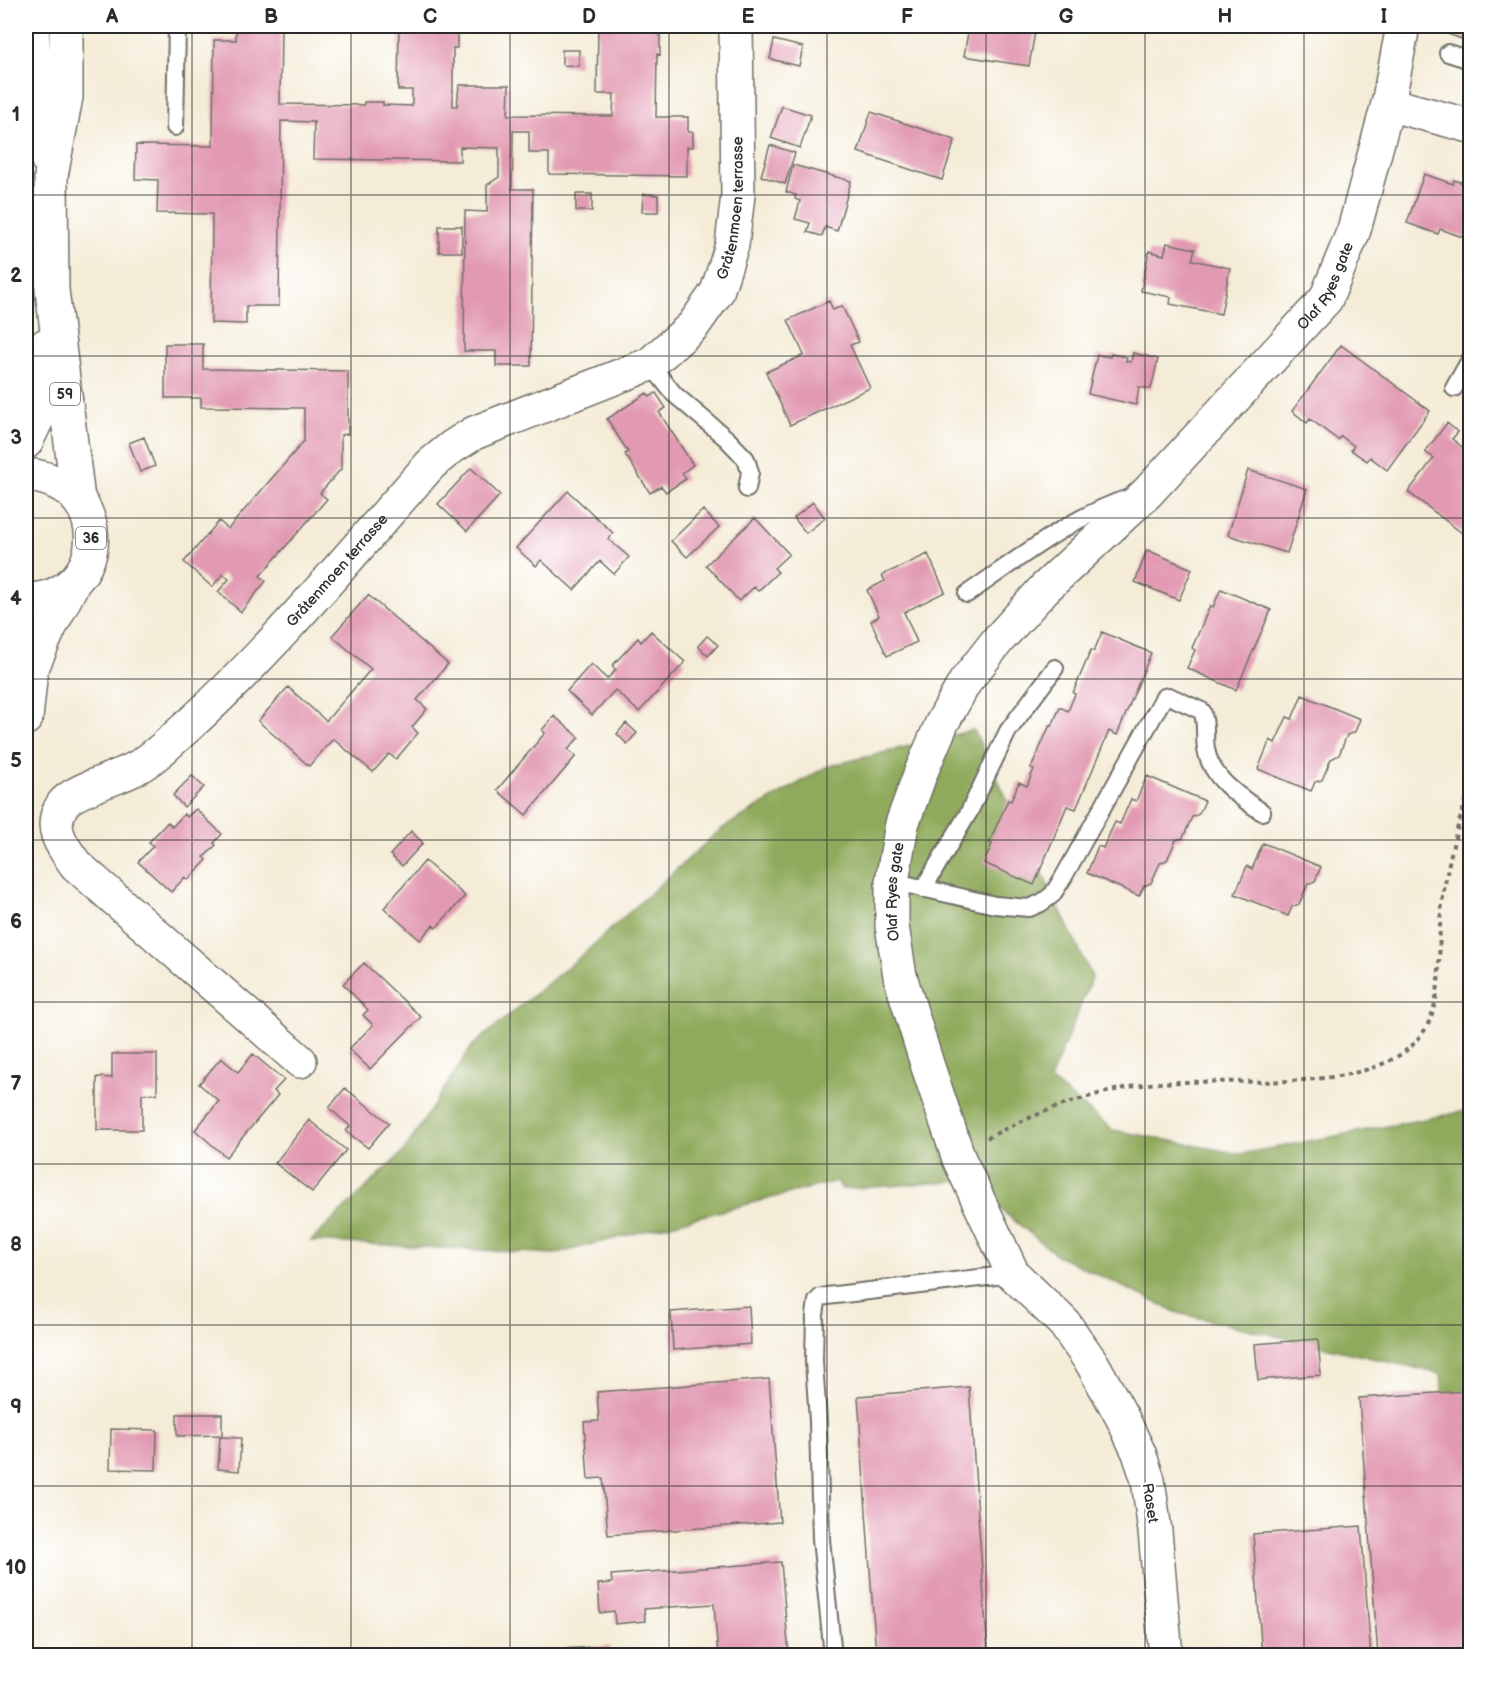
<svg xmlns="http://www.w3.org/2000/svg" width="1496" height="1681" font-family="'Balsamiq Sans',sans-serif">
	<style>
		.forest { fill: #8faa5c; stroke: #5d6a44; stroke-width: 1.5 }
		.building { fill: #e29ab2 }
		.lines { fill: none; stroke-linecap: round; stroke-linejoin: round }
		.service-casing { stroke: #716f67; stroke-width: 20 }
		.minor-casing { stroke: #716f67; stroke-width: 36 }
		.primary-casing { stroke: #716f67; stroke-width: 36 }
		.trunk-casing { stroke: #716f67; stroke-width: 36 }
		.path { stroke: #716f67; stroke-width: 4; stroke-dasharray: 4.5 4.5; stroke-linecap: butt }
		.service { stroke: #fff; stroke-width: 16 }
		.minor { stroke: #fff; stroke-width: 33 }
		.primary { stroke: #fff; stroke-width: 33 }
		.trunk { stroke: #fff; stroke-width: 33 }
		.grid { fill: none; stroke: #2b2b2b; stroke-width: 1.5; stroke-opacity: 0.55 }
		.labels { text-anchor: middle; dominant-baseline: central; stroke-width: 4.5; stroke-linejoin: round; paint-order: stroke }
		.shield { fill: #fff; stroke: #6b6b6b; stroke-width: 1.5 }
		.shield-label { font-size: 14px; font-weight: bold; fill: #2b2b2b }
		.street-label { font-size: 15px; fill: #2b2b2b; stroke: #fff }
		.neatline { fill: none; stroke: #2b2b2b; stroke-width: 2 }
		.grid-label { font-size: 20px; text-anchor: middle; font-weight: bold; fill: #2b2b2b }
	</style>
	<rect width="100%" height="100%" fill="#fff"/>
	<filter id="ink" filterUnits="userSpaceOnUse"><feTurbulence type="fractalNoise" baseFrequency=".0167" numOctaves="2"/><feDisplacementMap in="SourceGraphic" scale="12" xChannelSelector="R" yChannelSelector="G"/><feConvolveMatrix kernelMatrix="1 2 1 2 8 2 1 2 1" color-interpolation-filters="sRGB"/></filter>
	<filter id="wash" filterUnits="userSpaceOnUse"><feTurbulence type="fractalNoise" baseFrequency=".008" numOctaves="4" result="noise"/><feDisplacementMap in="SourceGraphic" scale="24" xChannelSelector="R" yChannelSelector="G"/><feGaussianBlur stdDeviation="1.35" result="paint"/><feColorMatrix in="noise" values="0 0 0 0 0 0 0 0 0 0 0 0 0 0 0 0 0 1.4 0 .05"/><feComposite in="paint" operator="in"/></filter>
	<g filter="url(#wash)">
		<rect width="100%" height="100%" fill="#f4ecd7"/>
		<path class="forest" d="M974 730 1092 977 1050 1080 1113 1130 1241 1154 1466 1111 1470 1115V1613L1458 1607 1441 1374 1178 1313 1057 1255 965 1181 842 1189 837 1181 555 1254 311 1241 404 1151 472 1046 581 956 721 829 826 767Z"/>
		<g id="blocks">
			<path class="building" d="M236 26H281L280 104 364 105V102H383V105L412 106V90H398L399 26H453V29H457V48H453V106H457L459 85H509L508 115 613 116 614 94H597L598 26H657V30H660V55L657 54 656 117H688V132H693V147H687V176L549 174V153H529V131H513L512 189H533L531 366H496V351H464L465 211 487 212V185L499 177V148L460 147V161L313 159 314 122 281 121 279 306H246V324L211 323 212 214 157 213 158 180 135 179 136 145 213 146 214 40H236Z
				M969 26H1036L1029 66 964 56Z
				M1444 26H1470V42L1442 32Z
				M774 40 803 47 799 66 770 59Z
				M562 50H579V66L562 65Z
				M782 106 811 115 800 148 771 138Z
				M871 112 955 140 942 180 858 152Z
				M770 145 795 153 785 184 761 176Z
				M793 165 851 181 837 231 825 227 822 236 807 232 810 223 795 219 800 201 795 199 796 195 786 192Z
				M1424 174 1453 184 1454 180 1470 185V235L1468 239 1440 229 1438 234 1407 223Z
				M576 194H592V211H576Z
				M643 194 658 195V212H642Z
				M439 226H462V252H439Z
				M1167 243 1195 249 1192 260 1230 268 1221 314 1170 304 1171 297 1141 291 1149 251 1164 255Z
				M829 301 833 310 842 306 859 342 850 345 870 388 790 425 766 372 804 355 788 320Z
				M165 344H203V369L348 371V434L341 435V469L320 493 327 499 260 576 266 581 241 612 218 592 229 579 223 574 212 587 184 562 219 521 228 529 304 441V408L201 407V398H165Z
				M1341 345 1430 411 1387 470 1370 457 1367 461 1351 450 1354 446 1341 436 1338 440 1310 419 1307 423 1292 411Z
				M1133 353 1158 359 1151 389 1139 387 1136 405 1088 394 1097 355 1110 357 1111 354 1127 357 1126 361 1131 362Z
				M647 393 650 397 656 393 666 408 659 412 693 465 682 473 686 479 666 492 661 486 650 493 625 454 628 452 607 419Z
				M1447 423 1458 432 1452 439 1470 453V539L1408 492 1434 458 1425 452Z
				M144 437 155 466 140 472 129 443Z
				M471 468 500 495 467 531 438 504Z
				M1248 470 1307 489 1287 553 1228 535Z
				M568 491 613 533 608 539 629 557 614 574 600 561 574 590 541 560 536 566 516 548Z
				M813 502 825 518 806 533 794 518Z
				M703 510 719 527 687 557 671 541Z
				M755 518 789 554 774 568 778 572 758 591 754 587 739 601 706 565Z
				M1147 550 1192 569 1179 600 1135 582Z
				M928 554 945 592 904 612 917 642 887 656 871 621 879 616 867 590 885 581 882 575Z
				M1221 589 1271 610 1236 690 1187 668 1195 650 1192 648 1210 606 1213 607Z
				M368 595 448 664 417 700 427 709 412 727 418 733 396 759 389 754 373 772 333 739 309 766 258 721 288 687 326 721 371 669 332 636Z
				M651 631 685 662 639 712 615 690 592 715 567 691 591 664 607 679 616 670 612 666 638 638 641 642Z
				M1102 632 1151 653 1117 735 1109 731 1076 809 1067 806 1034 885 984 863 992 844 989 843 1008 800 1011 801 1019 782 1027 786 1034 769 1031 768 1050 725 1052 726 1060 707 1068 711 1075 694 1073 693 1091 650 1094 651Z
				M707 636 718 645 708 656 698 646Z
				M1302 695 1360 719 1355 732 1347 735 1339 755 1331 759 1322 780 1315 782 1311 791 1258 769 1270 740 1275 743 1287 717 1292 719Z
				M554 716 579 737 568 750 576 756 526 815 497 790 545 733 542 730Z
				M626 723 637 733 627 744 617 734Z
				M192 776 204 787 184 807 173 795Z
				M1147 776 1205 801 1199 814 1192 817 1183 838 1176 840 1167 860 1160 863 1151 883 1144 886 1139 896 1087 873 1098 846 1103 848 1115 822 1120 824 1131 799 1136 801Z
				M196 809 222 834 214 843 216 845 204 857 207 860 188 880 185 877 171 892 138 862 153 846 149 842 168 822 172 827 184 814 187 817Z
				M411 831 423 843 402 866 390 855Z
				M1263 843 1321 867 1315 881 1308 884 1299 904 1292 907 1288 916 1235 894 1247 866 1252 869Z
				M425 861 465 896 436 928 433 925 420 940 384 908Z
				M364 963 421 1017 370 1069 349 1049 373 1025 363 1015 368 1010 343 984Z
				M112 1054H157V1094H142V1130H97V1077L112 1078Z
				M253 1054 284 1080 274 1091 278 1095 226 1157 195 1130 219 1101 199 1084 221 1058 238 1072Z
				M345 1088 389 1123 368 1148 346 1131 350 1126 329 1108Z
				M309 1120 346 1150 312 1192 275 1163Z
				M749 1306 751 1344 673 1350 671 1312Z
				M1318 1339 1321 1375 1258 1380 1255 1344Z
				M769 1379 780 1522 608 1535 603 1478 588 1479 584 1422 599 1421 597 1392Z
				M969 1387 988 1656H876L858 1396Z
				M1466 1391 1470 1449V1656H1378L1359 1398Z
				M177 1414H222V1435L177 1436Z
				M111 1429 157 1430 156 1470 110 1469Z
				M220 1437 241 1438 239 1471 218 1469Z
				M1361 1526 1371 1656H1262L1253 1534Z
				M781 1562 789 1656H718L714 1604 644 1609 645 1621 615 1624 614 1611 600 1613 598 1584 612 1583 611 1575Z
				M610 1646 611 1656H561V1649Z"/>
		</g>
	</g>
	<g filter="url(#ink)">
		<use href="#blocks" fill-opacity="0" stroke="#716f67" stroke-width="1.5"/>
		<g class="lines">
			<g class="service-casing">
				<path id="service" d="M1448 53 1470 60
					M175 127 177 26
					M650 364 674 394 727 439 746 459 750 472 747 489
					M1454 388 1470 360
					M967 594C1017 560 1074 514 1132 497
					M892 881 995 905 1029 908 1041 903 1052 895 1063 878 1164 697 1169 696 1202 711C1207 723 1204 737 1206 749 1211 779 1240 797 1262 812
					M923 889 969 812 1008 731 1055 668
					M833 1656 821 1539 818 1421 814 1361 815 1315 817 1301 821 1297 827 1296 1013 1274"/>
			</g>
			<g class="minor-casing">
				<g id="minor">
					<path d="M1388 104 1470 126"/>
					<path id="s1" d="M300 1061 76 865C62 846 47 827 63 804 73 790 119 778 136 768 151 760 166 746 179 734 271 653 349 555 431 464L452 447 474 433 650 364 693 326 717 292 732 245 738 195 736 26"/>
					<path id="s2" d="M1166 1656 1155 1531 1148 1480 1139 1453 1122 1417 1092 1363 1064 1323 1013 1274 959 1159 927 1064 900 976 892 926V881L902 824 921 772 942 723 965 682 998 640 1044 589 1147 493 1326 299 1354 230 1388 104 1403 26"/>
				</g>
			</g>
			<g class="primary-casing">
				<path id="primary" d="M32 26 35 99 48 160
					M66 26V97L51 176 52 290 78 499
					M26 442 38 417 46 345"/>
			</g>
			<g class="trunk-casing">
				<path id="trunk" d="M26 476C37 475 46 478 57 483 95 500 104 555 72 583 59 595 43 600 26 600
					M26 718 31 670 50 627 73 583"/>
			</g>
			<path class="path" d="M987 1138C1035 1113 1088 1093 1142 1085 1216 1073 1389 1105 1428 1024 1444 990 1437 948 1441 912 1446 869 1456 828 1470 788"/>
			<use href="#service" class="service"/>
			<use href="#minor" class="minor"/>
			<use href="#primary" class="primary"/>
			<use href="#trunk" class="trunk"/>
		</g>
	</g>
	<path class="grid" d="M192 26V1656M351 26V1656M510 26V1656M669 26V1656M827 26V1656M986 26V1656M1145 26V1656M1304 26V1656M26 195H1470M26 356H1470M26 518H1470M26 679H1470M26 840H1470M26 1002H1470M26 1164H1470M26 1325H1470M26 1486H1470"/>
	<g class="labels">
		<g class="shield">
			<rect x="50" y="383" width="30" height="22" rx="4.5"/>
			<rect x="76" y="527" width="30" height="22" rx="4.5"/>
		</g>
		<g class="shield-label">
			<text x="65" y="394">59</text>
			<text x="91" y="538">36</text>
		</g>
		<g class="street-label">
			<text stroke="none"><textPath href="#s1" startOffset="1299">Gråtenmoen terrasse</textPath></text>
			<text stroke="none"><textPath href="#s2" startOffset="1593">Olaf Ryes gate</textPath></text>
			<text stroke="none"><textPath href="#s1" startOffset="730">Gråtenmoen terrasse</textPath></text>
			<text stroke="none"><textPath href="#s2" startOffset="831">Olaf Ryes gate</textPath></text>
			<text transform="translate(1150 1503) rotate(81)">Raset</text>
		</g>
	</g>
	<rect width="1496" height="1681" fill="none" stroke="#fff" stroke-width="66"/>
	<rect x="33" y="33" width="1430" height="1615" class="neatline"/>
	<g class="grid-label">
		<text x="112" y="23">A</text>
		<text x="271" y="23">B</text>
		<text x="430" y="23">C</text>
		<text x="589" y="23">D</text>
		<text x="748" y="23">E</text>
		<text x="907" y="23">F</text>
		<text x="1066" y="23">G</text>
		<text x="1225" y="23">H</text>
		<text x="1384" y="23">I</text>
		<text x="16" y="121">1</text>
		<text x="16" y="282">2</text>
		<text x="16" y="444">3</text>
		<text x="16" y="605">4</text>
		<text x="16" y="767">5</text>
		<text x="16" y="928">6</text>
		<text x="16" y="1090">7</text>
		<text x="16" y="1251">8</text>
		<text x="16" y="1413">9</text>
		<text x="16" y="1574">10</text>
	</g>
</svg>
